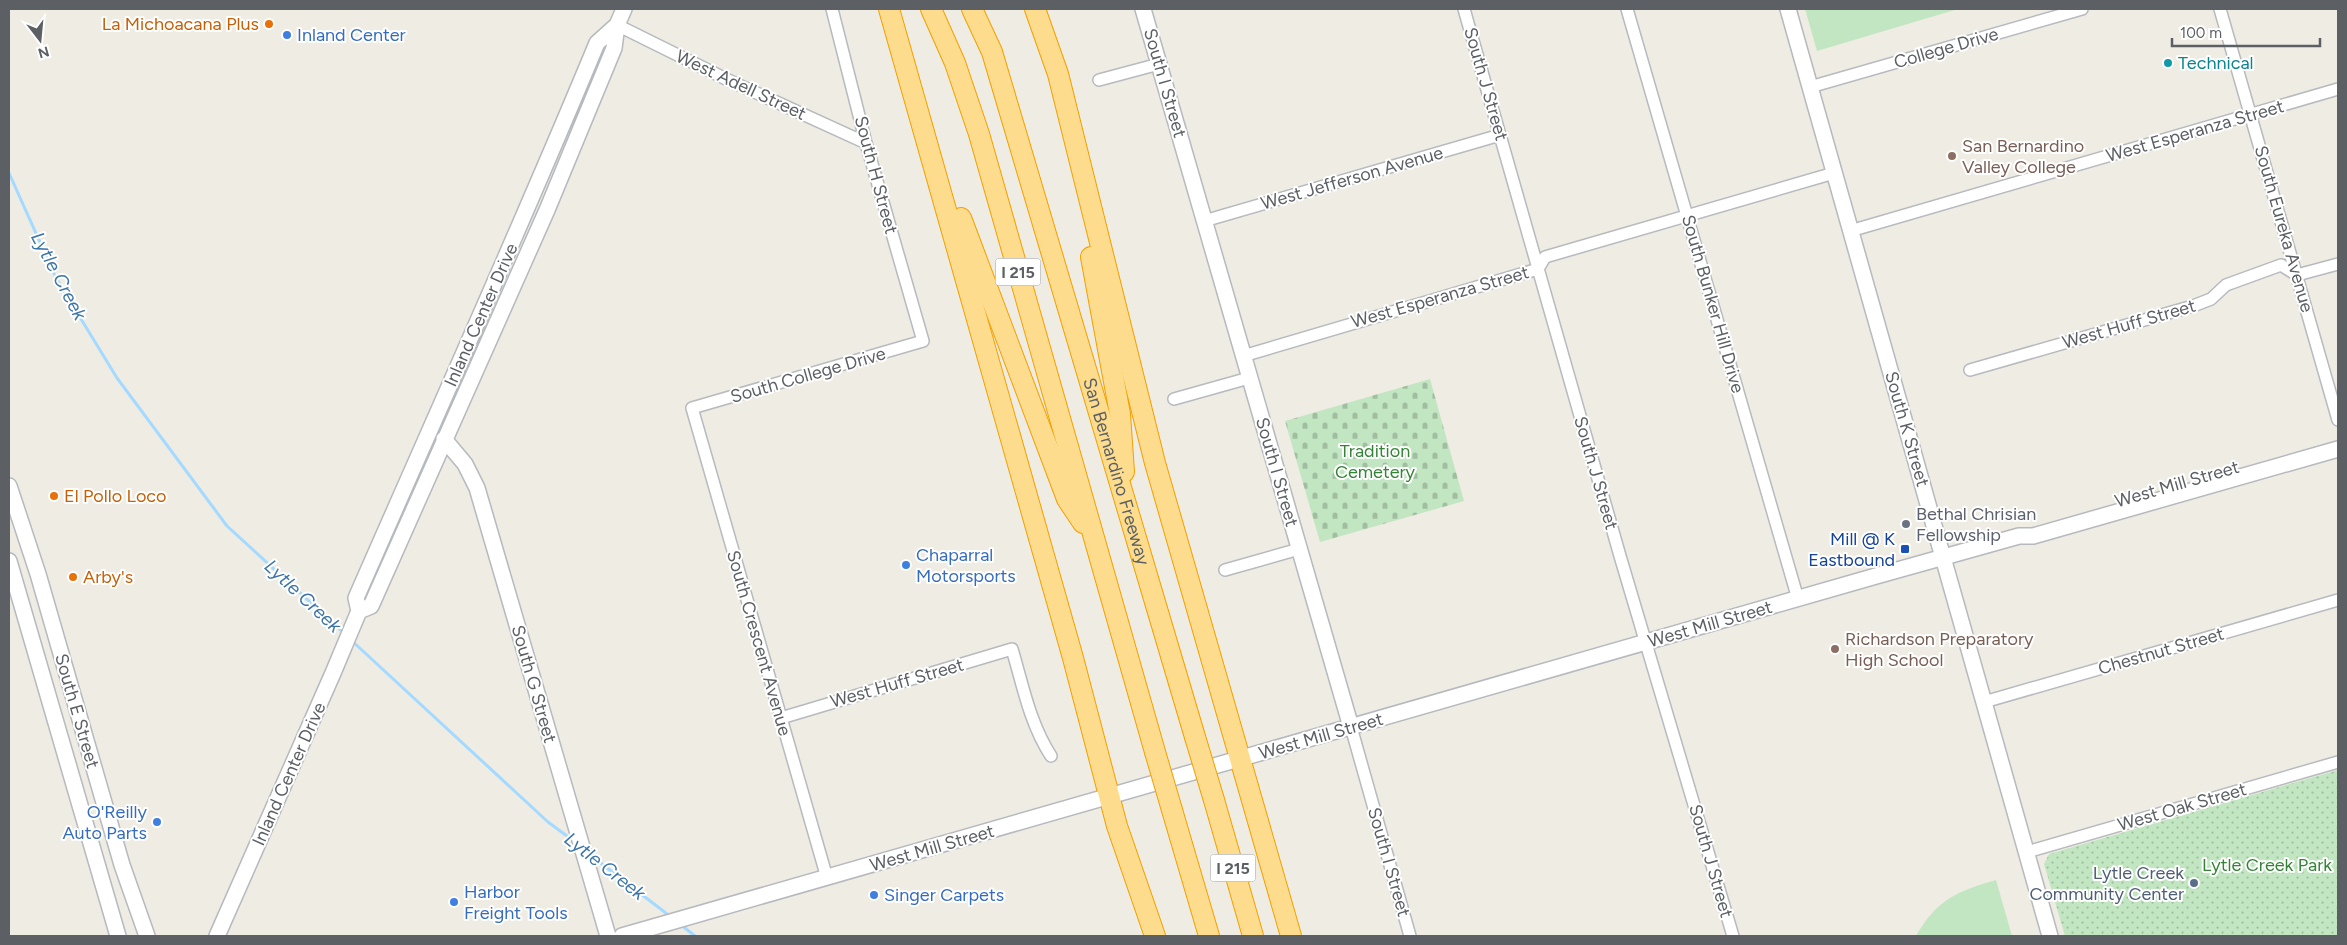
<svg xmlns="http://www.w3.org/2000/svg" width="2347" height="945" font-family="Figtree,sans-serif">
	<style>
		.cemetery { fill: url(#cemetery-stones) }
		.park { fill: url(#park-dots) }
		.pitch { fill: #c2e6c1 }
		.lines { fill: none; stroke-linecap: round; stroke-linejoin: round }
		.stream { stroke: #a4daff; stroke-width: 3 }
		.street-casing { stroke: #b7babe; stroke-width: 14 }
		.secondary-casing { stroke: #b6b9be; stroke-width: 18 }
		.highway-casing { stroke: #f39f00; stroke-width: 22 }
		.street { stroke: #fff; stroke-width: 11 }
		.secondary { stroke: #fff; stroke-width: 15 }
		.highway { stroke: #fddd8d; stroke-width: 20 }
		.highway-bridge-casing { stroke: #f39f00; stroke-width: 22; stroke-linecap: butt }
		.highway-bridge { stroke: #fddd8d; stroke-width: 20 }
		.food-dot { fill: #e8710a; stroke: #fff; stroke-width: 2 }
		.shop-dot { fill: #3f7fe0; stroke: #fff; stroke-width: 2 }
		.culture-dot { fill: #0f9aa8; stroke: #fff; stroke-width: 2 }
		.education-dot { fill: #8d6e63; stroke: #fff; stroke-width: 2 }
		.worship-dot { fill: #6b7280; stroke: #fff; stroke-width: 2 }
		.transit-dot { fill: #1a4fb4; stroke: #fff; stroke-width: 2 }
		.service-dot { fill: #5c6f8a; stroke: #fff; stroke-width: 2 }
		.labels { text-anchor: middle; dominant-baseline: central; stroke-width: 4; stroke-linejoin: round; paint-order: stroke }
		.shield { fill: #fff; stroke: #8d9093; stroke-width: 1 }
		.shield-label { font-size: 16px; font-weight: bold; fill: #5c6065 }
		.food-label { font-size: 18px; fill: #c56008; stroke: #fff; text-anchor: start }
		.shop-label { font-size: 18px; fill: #366cbe; stroke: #fff; text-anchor: start }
		.street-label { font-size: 18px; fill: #5c6065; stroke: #fff }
		.culture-label { font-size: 18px; fill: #0d838f; stroke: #fff; text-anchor: start }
		.education-label { font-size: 18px; fill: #785e54; stroke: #fff; text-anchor: start }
		.park-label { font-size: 18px; fill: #348436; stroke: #fff }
		.worship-label { font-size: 18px; fill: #5b616d; stroke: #fff; text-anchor: start }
		.transit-label { font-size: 18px; fill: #164399; stroke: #fff; text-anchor: end }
		.service-label { font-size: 18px; fill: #4e5e75; stroke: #fff; text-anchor: end }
		.water-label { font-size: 19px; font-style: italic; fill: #3d75a8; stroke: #fff }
	</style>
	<defs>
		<pattern id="cemetery-stones" width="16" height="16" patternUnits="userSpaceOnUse" patternTransform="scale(1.25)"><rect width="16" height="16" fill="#c2e6c1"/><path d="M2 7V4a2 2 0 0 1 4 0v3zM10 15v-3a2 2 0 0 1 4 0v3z" fill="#a1bea0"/></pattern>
		<pattern id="park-dots" width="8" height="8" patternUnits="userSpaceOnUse" patternTransform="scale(1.25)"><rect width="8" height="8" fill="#c2e6c1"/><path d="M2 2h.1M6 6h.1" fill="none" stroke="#a1bea0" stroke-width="1.8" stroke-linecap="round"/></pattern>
	</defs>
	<rect width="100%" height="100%" fill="#efece4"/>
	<path class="cemetery" d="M1430 379 1464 501 1320 542 1285 421Z"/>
	<path class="park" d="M2338 770V936H2065L2044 864 2049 854Z"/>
	<path class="pitch" d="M1805 9H1958L1817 51Z
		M1996 880 2012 936H1916C1937 899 1958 891 1996 880Z"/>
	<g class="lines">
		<path class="stream" d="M9 173 56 278 117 378 227 526 345 634
			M351 640 548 822 575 842
			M589 854 671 917
			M680 924 695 936"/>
		<g class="street-casing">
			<path id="street" d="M1464 9 1620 556 1733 936
				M1627 9 1798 599
				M2220 9 2338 420
				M617 25 726 79 866 143
				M1099 80 1159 64
				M1810 87 2082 9
				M1204 221 1500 135
				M1850 231 2338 89
				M1243 356 1538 269 1545 257 1834 173
				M1970 370 2193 306 2211 299 2226 285 2281 265 2297 275 2338 264
				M1174 399 1249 378
				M1225 570 1299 549
				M1984 702 2338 600
				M781 718 1012 649C1023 686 1030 724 1051 756
				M1351 727 1410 936
				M2027 852 2338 762
				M827 878 692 408 923 341 866 143 832 9"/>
		</g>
		<g class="secondary-casing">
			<path id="secondary" d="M1143 9 1351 727
				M1788 9 2050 936
				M444 439 465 464 477 488 608 936
				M9 486 38 574 122 865 147 936
				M9 561 118 936
				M359 611 371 606 547 210 614 48 617 25 624 9
				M217 936 333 673 359 611 356 598C437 413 520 229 597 43L617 25
				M622 936 1876 576 2019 536H2033L2338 449"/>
		</g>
		<g class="highway-casing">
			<g id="highway">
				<path d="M889 9 1073 658 1117 826 1155 936"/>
				<path d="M931 9 955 63 979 134 1155 752"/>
				<path id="s1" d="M972 9 992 52 1195 737"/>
				<path d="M1035 9 1058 74 1155 463 1291 936"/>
				<path d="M961 218 1067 499 1083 523"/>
				<path d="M1091 257 1120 414 1124 472"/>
				<path d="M1214 800 1253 936"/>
				<path d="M1172 810 1209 936"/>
			</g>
		</g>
		<use href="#street" class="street"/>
		<use href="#secondary" class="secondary"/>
		<use href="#highway" class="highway"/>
		<g class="highway-bridge-casing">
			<path id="highway-bridge" d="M1195 737 1214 800
				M1155 752 1172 810"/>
		</g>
		<use href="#highway-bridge" class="highway-bridge"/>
	</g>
	<g class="food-dot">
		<circle cx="269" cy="24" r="5"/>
		<circle cx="54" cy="496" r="5"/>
		<circle cx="73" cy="577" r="5"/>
	</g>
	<g class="shop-dot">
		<circle cx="287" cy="35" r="5"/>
		<circle cx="906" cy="565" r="5"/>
		<circle cx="157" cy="822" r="5"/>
		<circle cx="874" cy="895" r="5"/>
		<circle cx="454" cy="902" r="5"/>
	</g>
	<circle class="culture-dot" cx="2168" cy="63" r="5"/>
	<g class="education-dot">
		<circle cx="1952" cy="156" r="5"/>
		<circle cx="1835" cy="649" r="5"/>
	</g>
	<circle class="worship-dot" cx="1906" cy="524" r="5"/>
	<rect class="transit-dot" x="1900" y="544" width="10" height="10" rx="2.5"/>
	<circle class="service-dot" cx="2194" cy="883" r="5"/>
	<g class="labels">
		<g class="shield">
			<rect x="995.5" y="258.5" width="45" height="27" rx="4"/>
			<rect x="1210.5" y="854.5" width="45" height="27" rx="4"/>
		</g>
		<g class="shield-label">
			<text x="1018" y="272">I 215</text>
			<text x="1233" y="868">I 215</text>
		</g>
		<g class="food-label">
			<text x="259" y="24" text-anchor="end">La Michoacana Plus</text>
			<text x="64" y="496">El Pollo Loco</text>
			<text x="83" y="577">Arby's</text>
		</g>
		<g class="shop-label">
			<text x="297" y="35">Inland Center</text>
			<text x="916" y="555">Chaparral<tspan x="916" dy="21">Motorsports</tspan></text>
			<text x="147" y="812" text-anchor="end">O'Reilly<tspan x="147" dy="21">Auto Parts</tspan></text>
			<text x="464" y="892">Harbor<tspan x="464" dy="21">Freight Tools</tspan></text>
			<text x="884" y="895">Singer Carpets</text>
		</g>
		<g class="street-label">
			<text transform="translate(1946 48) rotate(-16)">College Drive</text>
			<text transform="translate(1165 83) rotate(74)">South I Street</text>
			<text transform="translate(1486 84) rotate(74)">South J Street</text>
			<text transform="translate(741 85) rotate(25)">West Adell Street</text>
			<text transform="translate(2195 131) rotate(-16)">West Esperanza Street</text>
			<text transform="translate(876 175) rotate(75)">South H Street</text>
			<text transform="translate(1352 178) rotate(-16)">West Jefferson Avenue</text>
			<text transform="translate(2284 229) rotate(74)">South Eureka Avenue</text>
			<text transform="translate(1440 297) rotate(-16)">West Esperanza Street</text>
			<text transform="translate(1713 304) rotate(74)">South Bunker Hill Drive</text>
			<text transform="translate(481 315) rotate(-66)">Inland Center Drive</text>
			<text transform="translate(2129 324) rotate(-16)">West Huff Street</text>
			<text transform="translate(808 375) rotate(-16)">South College Drive</text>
			<text transform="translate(1907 429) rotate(74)">South K Street</text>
			<text stroke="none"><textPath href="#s1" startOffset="485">San Bernardino Freeway</textPath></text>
			<text transform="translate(1277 472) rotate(74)">South I Street</text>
			<text transform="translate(1596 473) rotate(74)">South J Street</text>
			<text transform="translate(2177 484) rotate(-16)">West Mill Street</text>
			<text transform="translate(1710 624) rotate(-16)">West Mill Street</text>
			<text transform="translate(759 643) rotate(74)">South Crescent Avenue</text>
			<text transform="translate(2161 651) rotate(-16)">Chestnut Street</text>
			<text transform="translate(897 683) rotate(-16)">West Huff Street</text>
			<text transform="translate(534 684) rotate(74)">South G Street</text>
			<text transform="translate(77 711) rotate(74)">South E Street</text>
			<text transform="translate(1321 736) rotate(-16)">West Mill Street</text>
			<text transform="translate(289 774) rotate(-66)">Inland Center Drive</text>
			<text transform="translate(2182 807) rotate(-16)">West Oak Street</text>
			<text transform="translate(932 848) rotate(-16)">West Mill Street</text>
			<text transform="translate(1711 861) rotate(74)">South J Street</text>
			<text transform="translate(1389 862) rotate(74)">South I Street</text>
		</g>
		<g class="culture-label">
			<text x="2178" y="63">Technical</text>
		</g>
		<g class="education-label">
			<text x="1962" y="146">San Bernardino<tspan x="1962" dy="21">Valley College</tspan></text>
			<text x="1845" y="639">Richardson Preparatory<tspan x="1845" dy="21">High School</tspan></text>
		</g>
		<g class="park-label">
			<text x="1375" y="451">Tradition<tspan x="1375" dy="21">Cemetery</tspan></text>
			<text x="2267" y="865">Lytle Creek Park</text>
		</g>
		<g class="worship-label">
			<text x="1916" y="514">Bethal Chrisian<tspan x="1916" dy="21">Fellowship</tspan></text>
		</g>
		<g class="transit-label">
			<text x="1895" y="539">Mill @ K<tspan x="1895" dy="21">Eastbound</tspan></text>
		</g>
		<g class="service-label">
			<text x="2184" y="873">Lytle Creek<tspan x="2184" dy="21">Community Center</tspan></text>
		</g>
		<g class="water-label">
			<text transform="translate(59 276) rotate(62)">Lytle Creek</text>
			<text transform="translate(303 596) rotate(43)">Lytle Creek</text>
			<text transform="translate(605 866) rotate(38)">Lytle Creek</text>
		</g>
	</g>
	<rect width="2347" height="945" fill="none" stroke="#5c6065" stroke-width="20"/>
	<g transform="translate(40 40) rotate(164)" stroke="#ffffff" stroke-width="4" paint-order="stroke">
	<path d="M0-4L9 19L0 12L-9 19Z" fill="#5c6065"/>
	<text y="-8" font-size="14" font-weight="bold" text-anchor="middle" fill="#5c6065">N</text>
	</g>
	<path d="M2172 38v8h148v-8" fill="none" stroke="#5c6065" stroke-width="2.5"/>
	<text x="2180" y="38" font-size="15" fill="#5c6065" stroke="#ffffff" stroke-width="4" paint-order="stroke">100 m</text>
</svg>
